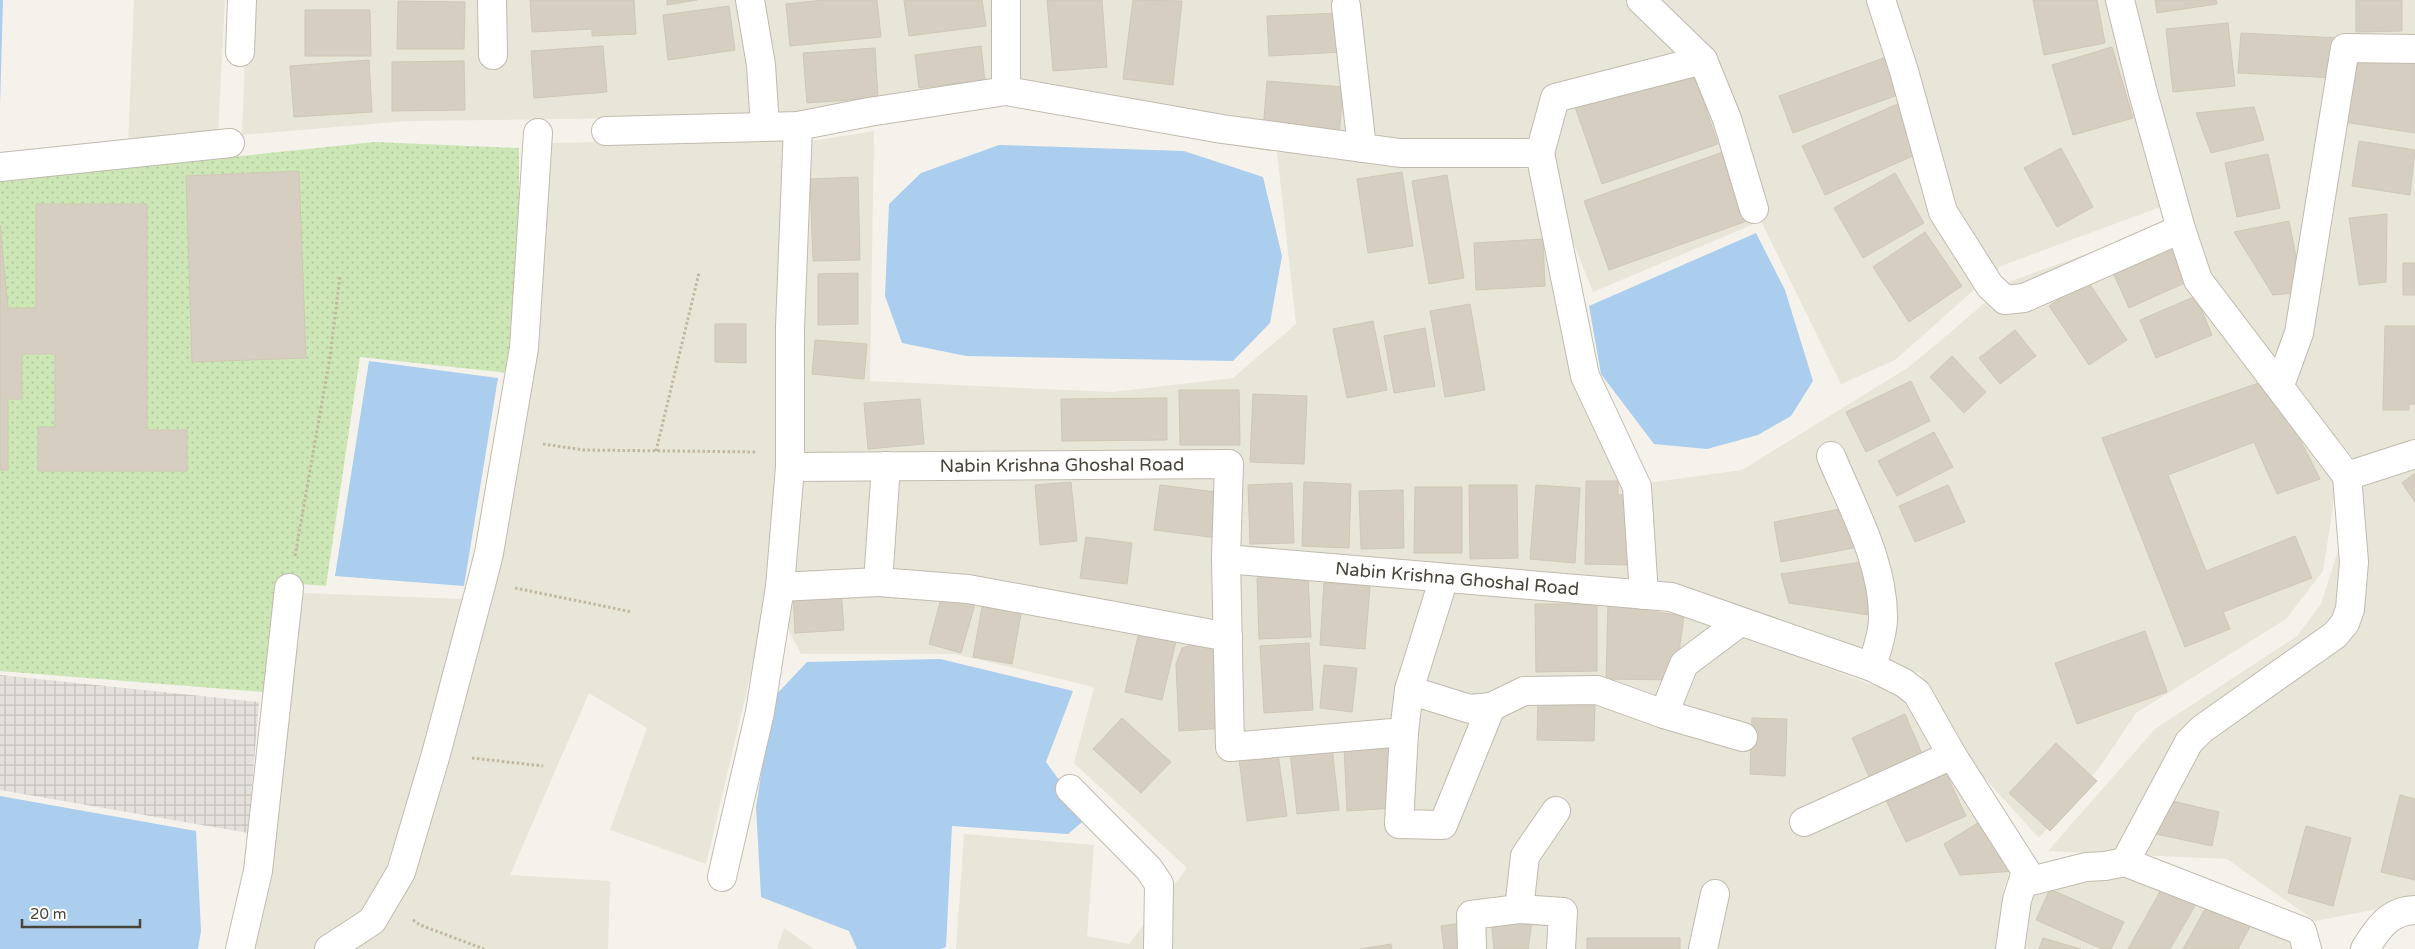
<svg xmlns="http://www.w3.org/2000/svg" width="2415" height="949" font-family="'Varela Round',sans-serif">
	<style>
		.residential { fill: #e8e5d9 }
		.industrial { fill: url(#industrial-grid) }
		.park { fill: url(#park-dots) }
		.water { fill: #abcdee }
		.building { fill: #d6cfc1; stroke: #d0c7b4 }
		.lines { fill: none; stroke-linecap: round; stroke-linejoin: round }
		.minor-casing { stroke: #c0bbae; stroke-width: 30 }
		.path { stroke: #c1b89f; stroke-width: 3; stroke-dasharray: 2.5 2.5; stroke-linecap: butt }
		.minor { stroke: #fff; stroke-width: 28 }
		.labels { text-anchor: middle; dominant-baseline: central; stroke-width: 5; stroke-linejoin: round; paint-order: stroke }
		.street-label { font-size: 18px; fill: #494439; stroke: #fff }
	</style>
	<defs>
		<pattern id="industrial-grid" width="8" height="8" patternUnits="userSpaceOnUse" patternTransform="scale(1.25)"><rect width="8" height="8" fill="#e4e1dc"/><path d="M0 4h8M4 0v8" fill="none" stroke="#c5c2be"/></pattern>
		<pattern id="park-dots" width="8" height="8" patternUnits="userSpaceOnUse" patternTransform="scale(1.25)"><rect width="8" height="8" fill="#cde6b6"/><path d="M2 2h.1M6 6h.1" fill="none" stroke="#b2c69d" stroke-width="1.8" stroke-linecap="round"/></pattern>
	</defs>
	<rect width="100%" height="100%" fill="#f5f2eb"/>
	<path class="residential" d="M134 0H225L218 135 128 146Z
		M247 0H994L993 83 799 116 407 121 242 135Z
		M1016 0H2105L2163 206 2001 266 1895 360 1841 384 1761 221 1593 292 1533 141 1400 145 1018 84Z
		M2125 0H2415V445L2358 464 2203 276Z
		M874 131 870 381 1112 392 1233 378 1296 324 1277 152 1530 169 1627 496 1635 583 1235 549 1241 456 800 458 805 142Z
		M790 139 772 583 706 864 610 830 647 728 589 693 510 875 610 881 608 949H356L369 938 496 570 546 143Z
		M2170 224 2337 481 2323 571 2286 619 2136 713 2102 764 2039 838 1959 750 1920 673 1679 592 1654 588 1647 483 1742 470 1909 367 2011 281Z
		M2415 464V902L2315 921 2227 859 2048 851 2155 729 2297 636 2321 604 2360 481Z
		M803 476 1216 479 1239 570 1678 613 1908 698 2015 857 2004 887 1999 949H956L964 834 1094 845 1087 936 1129 944 1187 868 1074 763 1094 687 955 654H801L781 615Z
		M302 593 464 599 420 762 372 912 316 949H248L266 866Z
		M2043 868 2213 882 2299 943 2301 949H2016L2023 895Z
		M784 928 814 949H777Z"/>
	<path class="industrial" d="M0 675 259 702 248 833 0 790Z"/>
	<path class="park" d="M375 142 519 148V325L508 373 360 357 326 586 276 582 263 692 0 671V181Z"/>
	<path class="water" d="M0 0H3L0 106Z
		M999 145 1184 151 1263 177 1282 256 1270 323 1233 361 966 356 902 343 885 296 889 204 921 173Z
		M1756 233 1785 290 1813 381 1791 416 1758 435 1707 449 1654 444 1601 374 1589 306Z
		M369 361 498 378 464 586 335 576Z
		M940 659 1073 691 1046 762 1087 818 1068 834 952 826 946 947 940 949H857L849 931 761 897 756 807 773 698 807 662Z
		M0 796 196 831 201 931 198 949H0Z"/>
	<path class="building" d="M530 0H634L636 34 592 36V29L532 32Z
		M667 0H697L667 5Z
		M823 0H877L881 37 790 46 786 4Z
		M904 0H982L986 26 909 36Z
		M1047 0H1102L1107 67 1053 71Z
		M1133 0 1182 1 1173 85 1123 79Z
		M2033 0H2097L2105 43 2044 55Z
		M2155 0H2216L2217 4 2157 13Z
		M2356 0H2402V31L2356 32Z
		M398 1 465 2 464 49H397Z
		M729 6 735 50 668 60 663 15Z
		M305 10H370L371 56H305Z
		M1340 13 1342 52 1269 56 1267 16Z
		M2228 23 2235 86 2173 92 2166 29Z
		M2241 33 2339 38 2337 78 2238 73Z
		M603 46 607 92 534 98 531 51Z
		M981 46 985 80 919 88 915 55Z
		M2112 47 2133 118 2073 135 2052 65Z
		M875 48 878 98 807 103 803 53Z
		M1889 56 1903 93 1793 133 1779 96Z
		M2355 56 2415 64V133L2344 122Z
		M369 60 372 112 294 117 290 66Z
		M464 61 465 110 392 111V62Z
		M1691 66 1718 144 1602 184 1575 107Z
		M1267 81 1343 87 1339 137 1263 131Z
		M1902 102 1924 151 1825 195 1802 146Z
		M2254 107 2264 140 2211 153 2196 113Z
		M2359 141 2415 150 2410 195 2352 186Z
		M2061 148 2093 207 2057 227 2024 168Z
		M1723 152 1747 221 1609 270 1584 201Z
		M2268 154 2280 208 2237 217 2225 163Z
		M299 171 306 358 192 362 186 176Z
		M1402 172 1413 246 1368 253 1357 179Z
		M1895 173 1924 223 1863 258 1834 208Z
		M1447 175 1464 278 1429 284 1412 181Z
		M858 177 860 260 813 261 810 179Z
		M36 204H147V430H187V471H38V427H55V354H22V399H8V470H0V225L8 308H36Z
		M2387 214 2386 282 2359 285 2349 218Z
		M2289 221 2303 292 2273 295 2234 232Z
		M1925 232 1962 286 1909 322 1873 267Z
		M2176 236 2196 278 2129 308 2110 266Z
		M1543 239 1545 286 1476 290 1474 243Z
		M2403 263H2415V295H2403Z
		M858 273V324L818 325V274Z
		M2087 280 2127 340 2089 365 2049 306Z
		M2196 296 2212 335 2156 358 2140 320Z
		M1470 304 1485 390 1445 397 1430 311Z
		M1373 321 1387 390 1347 398 1333 329Z
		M715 324H746V363L715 362Z
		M2385 326H2415V404H2409V410H2383Z
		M1425 328 1435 386 1394 393 1384 336Z
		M2015 330 2036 356 2000 384 1979 358Z
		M815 340 867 344 864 379 812 374Z
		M1952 356 1986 392 1964 413 1930 377Z
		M2270 379 2320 479 2277 494 2254 442 2168 475 2206 571 2295 536 2312 578 2223 612 2230 629 2185 647 2102 438Z
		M1911 381 1930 421 1866 452 1846 412Z
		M1179 390H1239L1240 445H1180Z
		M1253 394 1307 396 1304 464 1250 462Z
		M1167 398V440L1062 441 1061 399Z
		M920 399 924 444 868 449 864 403Z
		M1934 432 1953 467 1897 496 1878 461Z
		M2415 473V502L2402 483Z
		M1586 481H1618V495L1631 494 1630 565 1585 564Z
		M1071 482 1077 541 1040 545 1035 485Z
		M1304 482 1351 484 1349 548 1302 546Z
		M1292 483 1294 543 1250 544 1248 485Z
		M1160 485 1224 493 1218 538 1154 530Z
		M1469 485H1517L1518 558 1470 559Z
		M1536 485 1580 488 1575 563 1530 559Z
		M1948 485 1965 522 1915 542 1899 506Z
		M1415 487H1462V553H1414Z
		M1403 490 1404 548 1361 549 1359 491Z
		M1850 507 1858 547 1781 562 1774 522Z
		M1086 537 1132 543 1127 584 1080 578Z
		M1862 562 1869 615 1789 603 1781 574Z
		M1308 576 1311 637 1259 639 1257 578Z
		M1324 583 1370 586 1365 649 1320 645Z
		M944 587 977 597 961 653 929 644Z
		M841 588 844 630 795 633 793 591Z
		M984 596 1023 603 1012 664 973 657Z
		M1535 604H1597V671L1536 672Z
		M1608 605 1684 616 1675 680 1606 679Z
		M1141 624 1178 633 1162 700 1125 692Z
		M2145 631 2167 692 2077 724 2055 663Z
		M1198 643 1223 654 1227 728 1179 731 1176 664 1182 648Z
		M1309 643 1313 710 1264 713 1260 646Z
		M1324 665 1357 668 1352 712 1320 708Z
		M1538 700 1595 701 1594 741 1537 740Z
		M1905 714 1924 758 1871 781 1852 738Z
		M1122 718 1171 762 1141 793 1093 749Z
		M1752 718 1787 719 1785 776 1750 774Z
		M2056 743 2097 781 2050 831 2009 793Z
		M1392 745 1394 808 1347 811 1344 747Z
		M1332 747 1339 810 1297 814 1290 752Z
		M1278 754 1287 816 1247 821 1239 759Z
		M1944 769 1966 816 1906 842 1884 796Z
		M2400 795 2415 799V880L2381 872Z
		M2164 799 2219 812 2212 846 2156 834Z
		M1984 819 2015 871 1960 875 1944 844Z
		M2306 826 2351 838 2333 906 2288 893Z
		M2163 886 2196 904 2170 949H2128Z
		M2050 889 2124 922 2111 949H2102L2036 920Z
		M2210 900 2252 923 2238 949H2183Z
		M1533 916 1528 949H1494L1491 919Z
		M1462 923 1465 949H1444L1441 926Z
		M1587 938H1680V949H1587Z
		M2043 938 2081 949H2039Z
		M1391 944 1392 949H1360Z"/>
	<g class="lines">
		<g class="minor-casing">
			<g id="minor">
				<path d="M492 0 493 55"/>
				<path d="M750 0 761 65 765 127"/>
				<path d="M1641 0 1703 60 1727 119 1754 209"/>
				<path d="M1881 0 1904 71 1943 212 1990 286 2005 300 2024 298 2181 229"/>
				<path d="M2120 0 2143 93 2181 229 2198 280 2347 476 2354 562 2350 609 2345 623 2335 635 2202 729 2189 742 2125 862"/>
				<path d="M1346 6 1362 148"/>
				<path d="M240 52 242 0"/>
				<path d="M1006 91 1222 129 1400 153H1540L1585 376 1637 487 1644 595"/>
				<path d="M606 131 798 126 869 112 1006 91V0"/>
				<path d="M1540 153 1555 98 1703 60"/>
				<path d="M0 167 230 143"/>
				<path d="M2280 385 2299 333 2345 48 2415 49"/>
				<path d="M1831 456C1852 507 1884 563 1883 619 1883 634 1876 652 1872 667"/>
				<path id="s1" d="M790 467 1229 464 1226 559 1671 597 1872 667 1904 683 1917 693 1952 755 2026 871 2017 900 2010 949"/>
				<path d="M2347 476 2415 454"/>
				<path d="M1226 559 1230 747 1404 732 1409 690 1444 578"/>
				<path d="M878 582 968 589 1228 637"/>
				<path d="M780 587 878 582 886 466"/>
				<path d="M1409 690 1470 709 1491 707 1524 691 1597 690 1664 714 1743 737"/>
				<path d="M1664 714 1684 664 1740 622"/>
				<path d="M1404 732 1399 824 1443 825 1491 707"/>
				<path d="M1070 789 1149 869 1159 884 1158 949"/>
				<path d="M1804 822 1952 755"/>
				<path d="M722 877 760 712 780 587 790 467V327L798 126"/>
				<path d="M2023 883 2086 867 2105 866 2125 862 2302 931 2307 949"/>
				<path d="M1519 909 1525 856 1556 811"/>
				<path d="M240 949 258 871 289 588"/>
				<path d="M329 949 372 921 401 872 436 754 482 581 489 553 524 348 538 133"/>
				<path d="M1472 949 1471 915 1519 909 1563 912 1561 949"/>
				<path d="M1703 949 1715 894"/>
				<path d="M2365 949C2378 928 2389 911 2415 910"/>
			</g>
		</g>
		<path class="path" d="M543 444 584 450 757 452
			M656 451 699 273
			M295 556 330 357 340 276
			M515 588 632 612
			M472 758 543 766
			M413 920 420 925 484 949"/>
		<use href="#minor" class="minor"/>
	</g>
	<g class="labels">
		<g class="street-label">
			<text stroke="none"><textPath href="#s1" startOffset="272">Nabin Krishna Ghoshal Road</textPath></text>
			<text stroke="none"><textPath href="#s1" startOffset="766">Nabin Krishna Ghoshal Road</textPath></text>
		</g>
	</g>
	<path d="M22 919v8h118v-8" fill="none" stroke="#494439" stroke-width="2.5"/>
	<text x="30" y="919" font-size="15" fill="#494439" stroke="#ffffff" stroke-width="4" paint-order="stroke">20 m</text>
</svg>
